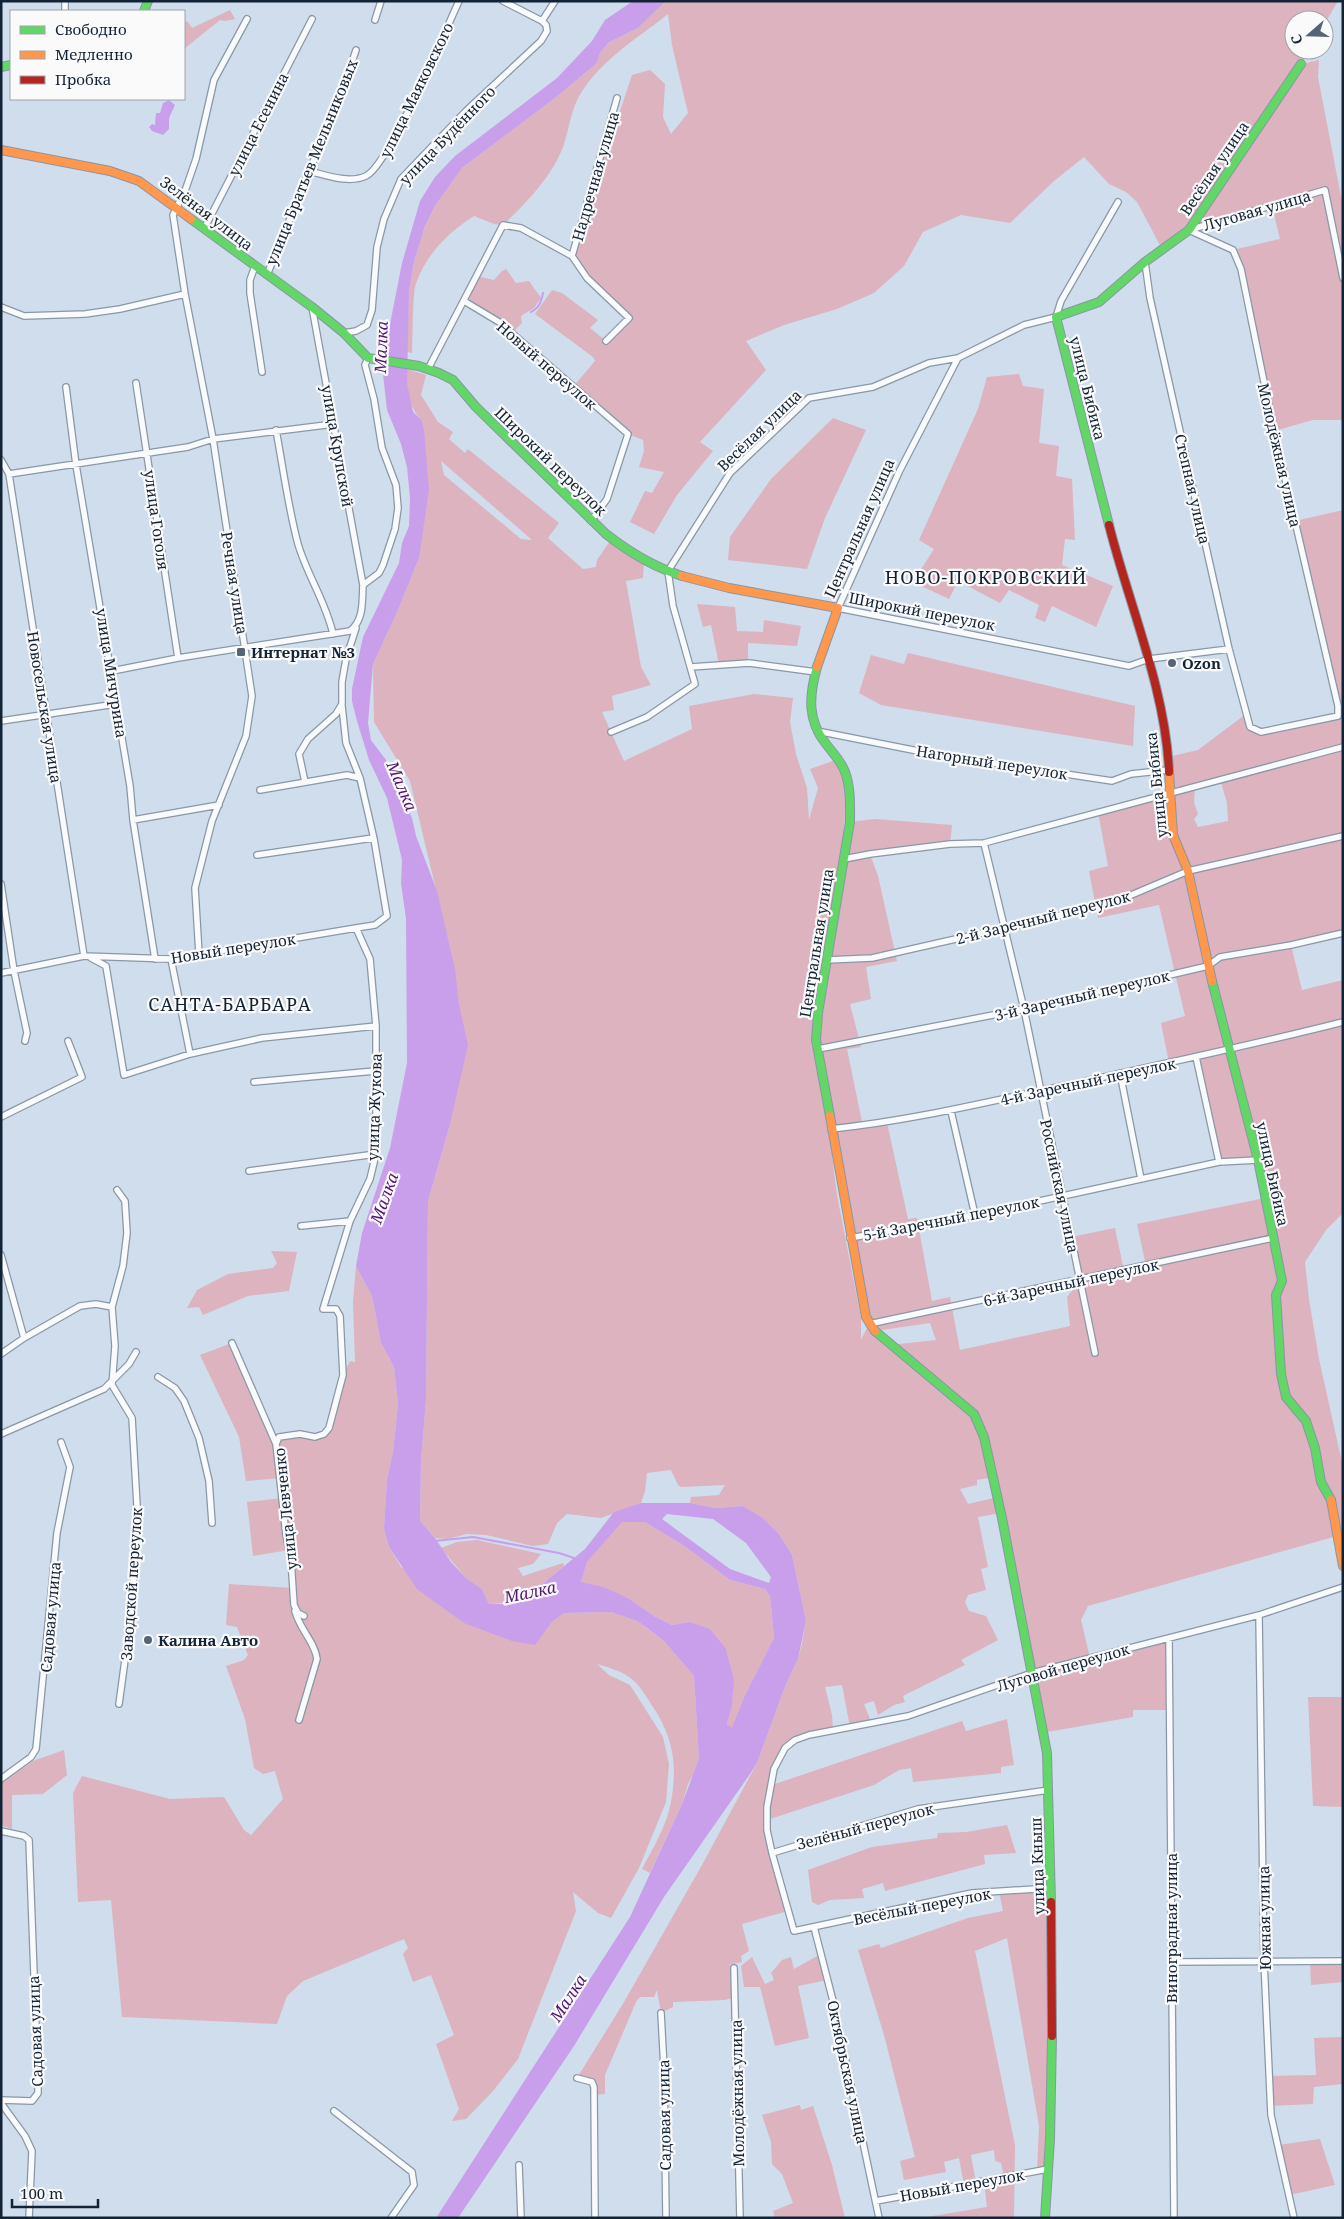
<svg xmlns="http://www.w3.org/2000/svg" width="1344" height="2219" font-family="'Noto Serif',serif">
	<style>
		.green { fill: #dcb3bf; fill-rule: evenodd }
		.water { fill: #c99fec; fill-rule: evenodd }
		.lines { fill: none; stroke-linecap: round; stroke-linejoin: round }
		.stream { stroke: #c99fec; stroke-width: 2 }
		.street-casing { stroke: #8997a6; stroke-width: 8 }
		.fast-casing { stroke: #8997a6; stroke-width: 10 }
		.slow-casing { stroke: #8997a6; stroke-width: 10 }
		.jam-casing { stroke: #8997a6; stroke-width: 10 }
		.street { stroke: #f8fafc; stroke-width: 5.5 }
		.fast { stroke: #63d668; stroke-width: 8 }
		.slow { stroke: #ff974d; stroke-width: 8 }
		.jam { stroke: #b3261e; stroke-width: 8 }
		.poi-dot { fill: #556476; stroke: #fafafa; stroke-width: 2 }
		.labels { text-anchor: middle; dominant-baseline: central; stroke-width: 4.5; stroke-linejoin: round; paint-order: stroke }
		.street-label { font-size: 15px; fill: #132336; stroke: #fafafa }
		.poi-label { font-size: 15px; font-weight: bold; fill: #132336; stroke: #fafafa; text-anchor: start }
		.water-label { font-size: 16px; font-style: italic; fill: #541370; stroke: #fafafa }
		.quarter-label { font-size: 18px; letter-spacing: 1px; fill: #132336; stroke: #fafafa }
	</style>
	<rect width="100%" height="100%" fill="#cfdded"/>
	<path class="green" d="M666 1H1338L1324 25V20H1294V50H1309L1302 64 1319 60 1318 77 1343 207V420H1313L1274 431 1241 269 1233 250 1280 239 1272 206 1189 230 1162 249 1137 202 1126 192 1109 184 1084 157 1054 181 1010 223 961 215 923 232 904 266 874 293 837 309 784 325 746 341 766 370 700 442 713 451 677 495 654 534 630 522 645 491 652 493 664 472 639 467 644 451 643 440 628 434 573 387 595 361 593 357 535 314 552 290 562 293 598 320 590 328 606 341 628 318 587 278 572 256 632 75 650 70 665 84 663 117 671 134 688 113 672 45 668 14C638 38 602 59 581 93 571 108 569 130 563 147 551 178 526 203 503 225L494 224 474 216C449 232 427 253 416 283 412 296 413 337 412 353L407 352 409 291 414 262 425 226 435 206 462 168 555 98 597 63 600 53 608 43 638 28Z
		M230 10 235 19 225 21 220 20 184 49V22L187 21 192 28Z
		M506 269 516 283 529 281 541 298 534 308 521 316 522 323 512 333 464 301 476 276 494 280 502 271Z
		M407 369 426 375 421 395 438 422 453 432 449 439 465 453 468 449 559 523 548 538 583 569 596 567 597 560 612 538 644 559 643 578 626 581 641 667 651 685 612 696 614 710 602 712 624 761 692 729 689 706 754 694 793 698 790 722 796 754 807 788 809 820 818 788 810 769 833 761C840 770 844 781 845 793 847 844 834 897 825 947L822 949 821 976 811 1041 828 1123 837 1195 861 1318V1340L869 1324 816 1040 850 822 875 819 952 825 950 844 870 854 878 876 897 961 866 967 871 999 850 1004 861 1047 847 1049 862 1122 886 1118 908 1219 917 1218 932 1301 950 1297 960 1350 1070 1326 1067 1297 1080 1281 1071 1237 1115 1228 1124 1271 1146 1266 1137 1224 1265 1198 1257 1160 1219 1162 1196 1057 1169 1063 1161 1023 1185 1016 1159 905 1098 918 1089 871 1108 866 1098 812 1169 792 1168 757 1198 750 1246 714 1250 727 1261 732 1337 716 1295 521 1343 510V933L1291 945 1302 990 1343 980V1213L1326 1230 1305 1262 1309 1299 1319 1359 1343 1467V1566L1337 1536 1088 1606 1081 1620 1090 1658 1032 1673 1001 1513 978 1517 988 1567 981 1569 986 1590 968 1595 965 1602 969 1611 986 1616 998 1640 961 1660 965 1665 903 1696 905 1702 894 1705 878 1715 874 1701 864 1704 872 1724 850 1727 842 1685 825 1687 832 1715 833 1730C794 1738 778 1743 772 1785L962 1721 966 1731 1007 1719 1014 1765 1001 1767V1773L913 1782 911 1768 899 1770 874 1785 767 1820 788 1911 742 1924 749 1951 741 1956 742 1962 729 1965 734 1968 735 1997 725 2000 673 2002V2007L661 2013 657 1990 654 1997H640L636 2002 605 2075V2094L594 2095 592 2082 577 2078 624 2002 702 1865 757 1763 786 1684 798 1659 802 1644 806 1621 792 1555 779 1534 763 1518 743 1506 716 1508 690 1503 691 1497 719 1495 725 1485 681 1487 678 1485 671 1470 647 1473 645 1491 641 1503 601 1518 567 1514 557 1523 548 1544 533 1546 486 1535 467 1534 447 1539 435 1538 420 1521 421 1462 426 1399 428 1201 449 1128 459 1005 450 948 410 781 374 722 373 664 398 610 419 558 421 419C408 407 406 386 407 369ZM441 461 531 539V540L521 539 444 475ZM1220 779 1227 803 1228 821 1198 827 1194 819 1198 814 1194 803 1195 786ZM930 1323 936 1340 890 1345 875 1331ZM993 1477 998 1497 968 1504 960 1489 977 1485V1480Z
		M1019 374 1023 386 1044 389 1039 443 1059 446 1056 476 1072 479 1075 540 1065 539 1062 565 1113 586 1096 627 1052 606 1045 622 1035 618 1039 605 1009 590 1000 603 958 581 949 599 913 582 934 549 919 540 978 409 987 377Z
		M833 418 866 430 825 518 807 569 728 560 730 537 771 479Z
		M697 604 735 607 737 631 763 632 764 620 801 626 797 646 748 643V660L746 663 719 665 711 625 703 627Z
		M908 653 1135 706 1133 746 881 705 859 693 871 655 904 664Z
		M271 1251 297 1252 289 1291 248 1296 203 1315 199 1307 187 1308 197 1290 228 1274 273 1268 277 1263Z
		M356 1266 372 1296 381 1343 394 1367 398 1404 393 1452 387 1479 384 1529 389 1547 401 1567 534 1645 552 1622 564 1613 611 1612 637 1621 664 1641 694 1676 699 1759 694 1774 688 1784 682 1804 650 1873 642 1869C653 1848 667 1825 671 1802 678 1764 673 1736 651 1704 645 1694 639 1684 629 1677 621 1671 607 1667 597 1664L609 1675 630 1685 663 1737 669 1764 666 1802 639 1868 611 1918 598 1913 573 1892 576 1911 518 2059 493 2091 466 2119 452 2121 459 2109 436 2044 454 2035 431 1975 413 1982 403 1954 408 1948 404 1939 303 1981 287 1996 277 2024 122 2017 111 1900 78 1902 73 1793 82 1776 170 1799 224 1797 244 1830 251 1835 283 1799 275 1771 263 1774 254 1768 245 1719 226 1666 244 1660 248 1655 237 1627 226 1625 229 1584 291 1588 289 1550 253 1556 247 1502 283 1498 281 1478 246 1481 239 1437 200 1355 232 1343 276 1443 279 1437 324 1434 343 1375 350 1361 355 1362 353 1302Z
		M622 1521 645 1522 683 1545 730 1580 765 1589 770 1596 774 1638 744 1697 732 1729 727 1724C736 1694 734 1679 726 1649L689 1622 672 1625 654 1616 628 1598 581 1582 587 1562Z
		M477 1540 541 1554 533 1564 518 1568 523 1576 563 1563 564 1566C540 1586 522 1604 489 1604L482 1589 466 1578 441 1548 457 1542Z
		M1167 1641V1710H1133V1717L1047 1732 1038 1680 1042 1673Z
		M1308 1697H1343V1807L1313 1806Z
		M64 1750 67 1775 43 1794 12 1795V1829L1 1825V1784L33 1761Z
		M1007 1825 1016 1853 984 1855 985 1864 885 1891 883 1883 862 1889 864 1898 830 1900 818 1905 812 1902 808 1870 872 1847 937 1838 938 1833 966 1832Z
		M1051 1888 1048 2169 1037 2172 1039 2126 1007 1938 975 1951 1015 2145 1014 2218H921L987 2207 984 2181 999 2178 1003 2172 1001 2163 995 2161 994 2150 971 2155 976 2183 964 2185 959 2158 944 2162 946 2172 904 2180 900 2161 915 2157 884 2035 858 1950 879 1944 881 1948 968 1918 1003 1911 999 1891Z
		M819 1955 827 1980 798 1986 809 2038 775 2046 760 1987H744L741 1966 752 1957 765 1984 774 1980 771 1973 782 1960 791 1957 794 1969Z
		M1310 1961H1343V1982L1311 1985Z
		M1343 2037V2084L1314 2087 1313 2104 1270 2106 1269 2076 1316 2075 1314 2038Z
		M800 2105 801 2110 813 2106 832 2165 845 2218H775L773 2211 793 2203 782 2174 772 2164 771 2142 762 2115Z
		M1320 2139 1335 2185 1289 2195 1278 2145Z"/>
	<path class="water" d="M633 1H666L638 28 608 43 600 53 597 63 555 98 462 168 435 206 425 226 414 262 409 291 407 383 413 412 421 419 424 430 429 490 419 558 398 610 373 664 368 723 371 740 386 760 412 818 416 836 437 891 455 969 459 1005 468 1045 449 1128 428 1201 426 1399 421 1462 420 1521 435 1538 451 1562 466 1578 482 1589 489 1604H506L535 1590 585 1549 614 1512 641 1503H690L716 1508 743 1506 763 1518 779 1534 792 1555 806 1621 798 1659 786 1684 757 1763 750 1774 664 1897 574 2046 458 2218H436L630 1917 682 1804 699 1759 694 1676 664 1641 647 1628 637 1621 611 1612 564 1613 552 1622 535 1645 512 1641 464 1623 417 1589 389 1547 384 1529 387 1479 393 1452 398 1404 394 1367 381 1343 372 1296 356 1266 362 1233 390 1148 407 1063 406 919 401 883 402 860 387 798 369 760 357 721 352 701V689L363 637 399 563 402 543 409 526 410 498 407 467 401 444 387 410 382 365 402 263 420 201 435 177 455 156 557 78 592 41 605 20ZM667 1514 713 1519 746 1543 771 1577 769 1583 730 1569 662 1519ZM622 1522H645L683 1545 730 1580 765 1589 770 1596 774 1638 744 1697 732 1728 727 1724 732 1706 734 1680 726 1649 710 1629 689 1622 672 1625 654 1616 628 1598 603 1587 581 1582 587 1562Z
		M169 100 175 105 169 118V129L163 135 152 131 149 127 152 124 155 125 156 113H160L163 103Z"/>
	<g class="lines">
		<path class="stream" d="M531 312C540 307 541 302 543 293
			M434 1541 473 1537 559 1553 574 1558"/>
		<g class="street-casing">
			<path id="street" d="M65 1V11
				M503 1 542 21
				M375 20 381 1
				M309 171C326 175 349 184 366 176 389 165 445 31 459 1
				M204 229 312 19
				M1189 230 1325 190 1343 278
				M572 256 587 278 629 318 606 341
				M1145 262 1150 298 1229 649 1250 727 1261 732 1338 716V706L1274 431 1241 269 1233 250 1189 230
				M255 266 250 280V293L262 372
				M267 275 344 86 356 50
				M464 301 499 322 628 434 607 499 591 521
				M1 307 24 316 85 314 120 309 185 294
				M344 333 356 331 367 325 372 310 377 247 384 219 401 179 467 110 541 41 547 31 546 25 542 21 555 1
				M958 358 899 472 838 608 1129 666 1149 659 1229 649
				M428 369 503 225 521 228 572 256 617 98
				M136 383 178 658
				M66 387 76 465 130 786 133 820 155 959
				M276 430C283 467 288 507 298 544 307 575 326 602 333 634
				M1 460 9 474 84 956
				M9 474 188 447 213 439 334 424
				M363 585 379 573 383 565 395 529 398 508 396 485 382 448 374 399 365 365 368 358
				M691 667 749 663 816 672
				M112 671 178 658 350 631C364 620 362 602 363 585L312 307
				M342 706 346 743 360 778
				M1 721 116 704
				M817 731 933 754 1112 781 1131 774 1168 770
				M611 732 647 717 695 684 673 606 668 571 730 473 809 398 873 387 929 363 958 358 1024 325 1056 317 1061 301 1118 202
				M305 782 299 754 308 739 336 714 342 704V682L346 659 356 628
				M133 820 219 805
				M984 843 1024 1009 1095 1353
				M257 855 373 838
				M844 859 870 854 950 844 984 843 1343 747
				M1 884 14 971 27 1033 25 1041
				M199 954 195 888 212 821 246 736 252 696 213 439 185 294 173 215 186 188 196 159 214 80 247 19
				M91 958 106 966 124 1075 190 1054 262 1038 376 1026
				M171 959 190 1054
				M827 960 872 958 1110 904 1188 871 1343 836
				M1 973 84 956 171 959 356 928 375 925 387 916 374 839 360 778 347 775 260 790
				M818 1049 1024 1009 1208 966 1220 957 1291 945 1343 933
				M1196 1057 1219 1162
				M1120 1073 1141 1179
				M254 1082 375 1071
				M951 1111 975 1215
				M1 1117 82 1077 68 1041
				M831 1129C908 1121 983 1103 1058 1087 1154 1066 1248 1046 1343 1022
				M249 1171 376 1154
				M117 1190 125 1201 127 1233 123 1266 112 1307 115 1346 112 1385 132 1418 138 1523 130 1623 119 1704
				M301 1226 350 1221
				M850 1238 975 1215 1219 1162 1258 1160
				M1 1255 24 1338
				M869 1324 1273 1238
				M232 1343 276 1444
				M1 1354 24 1338 80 1306 96 1304 112 1307
				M158 1377 175 1388 184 1401 199 1438 209 1481 212 1523
				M1 1434 104 1389 129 1364 136 1352
				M295 1611C300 1630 315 1642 317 1659L299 1720
				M1259 1615 1264 1961 1271 2115 1294 2218
				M304 1616 298 1613 294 1605 291 1560 286 1535 276 1444 279 1437 300 1434 315 1437 324 1434 329 1428 343 1375 340 1316 336 1309H323L350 1221 370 1179 376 1154V1026L370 959 356 928
				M1169 1638 1174 2218
				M1 1779 31 1757 36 1749 57 1533 70 1467 61 1442
				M1 1831 24 1836 29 1840 38 2082V2093L32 2101 1 2100
				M772 1853 918 1809 1049 1790
				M1051 1888 972 1893 794 1931 772 1853 767 1830V1807L774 1769 785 1748 795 1740 809 1735 908 1716 1032 1673 1259 1615 1343 1587
				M814 1927 833 2001 879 2218
				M1171 1962 1343 1961
				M734 1968 740 2218
				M661 2013 664 2069 666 2218
				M577 2078 592 2082 594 2087 595 2218
				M1 2103 25 2136 32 2151 29 2218
				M334 2111 412 2172 414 2185 391 2218
				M519 2165 521 2218
				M876 2201 1048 2169"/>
		</g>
		<g class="fast-casing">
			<path id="fast" d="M144 11 148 1
				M1 67 11 65
				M191 219 312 307 344 333 368 358 419 366 439 373 453 380 476 407 606 534C629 552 654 567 682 576
				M1109 525 1056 317 1099 302 1145 262 1189 230 1301 64
				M817 667C809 696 807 720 826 744 833 753 841 761 845 772 851 788 850 806 850 822L818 1013 816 1040 830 1116
				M1212 981 1258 1160 1282 1281 1276 1295 1281 1374 1286 1397 1306 1421 1315 1448 1321 1482 1331 1500
				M875 1331 974 1414 984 1437 1002 1518 1047 1753 1051 1902
				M1045 2218 1050 2139 1052 2036"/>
		</g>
		<g class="slow-casing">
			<path id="slow" d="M1 150 110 171 139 181 191 219
				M682 576 729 588 838 608 817 667
				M1169 772 1173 835 1188 871 1212 981
				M830 1116 866 1317 875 1331
				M1331 1500 1343 1566"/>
		</g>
		<g class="jam-casing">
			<path id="jam" d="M1109 525C1129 605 1166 690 1169 772
				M1051 1902 1052 2036"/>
		</g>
		<use href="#street" class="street"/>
		<use href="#fast" class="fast"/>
		<use href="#slow" class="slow"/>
		<use href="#jam" class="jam"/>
	</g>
	<g class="poi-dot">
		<rect x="236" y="647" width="10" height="10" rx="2.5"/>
		<circle cx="1172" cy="663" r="5"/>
		<circle cx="148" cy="1640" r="5"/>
	</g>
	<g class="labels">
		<g class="street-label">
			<text transform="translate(416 90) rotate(-64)">улица Маяковского</text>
			<text transform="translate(258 124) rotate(-63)">улица Есенина</text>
			<text transform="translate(447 135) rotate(-46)">улица Будённого</text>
			<text transform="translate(311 162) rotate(-68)">улица Братьев Мельниковых</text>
			<text transform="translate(1214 168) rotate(-56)">Весёлая улица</text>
			<text transform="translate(595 176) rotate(-74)">Надречная улица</text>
			<text transform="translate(1257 210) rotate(-16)">Луговая улица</text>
			<text transform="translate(207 213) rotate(37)">Зелёная улица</text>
			<text transform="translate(547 365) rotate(41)">Новый переулок</text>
			<text transform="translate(1088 388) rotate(76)">улица Бибика</text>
			<text transform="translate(759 430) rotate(-44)">Весёлая улица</text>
			<text transform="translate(338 446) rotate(80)">улица Крупской</text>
			<text transform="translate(1280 455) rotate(77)">Молодёжная улица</text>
			<text transform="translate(551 461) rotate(44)">Широкий переулок</text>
			<text transform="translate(1193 489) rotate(77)">Степная улица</text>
			<text transform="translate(157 520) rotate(82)">улица Гоголя</text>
			<text transform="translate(859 528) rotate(-66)">Центральная улица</text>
			<text transform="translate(235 583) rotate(81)">Речная улица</text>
			<text transform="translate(922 611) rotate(11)">Широкий переулок</text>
			<text transform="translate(112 673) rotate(81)">улица Мичурина</text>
			<text transform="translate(45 707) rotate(81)">Новосельская улица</text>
			<text transform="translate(992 762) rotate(9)">Нагорный переулок</text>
			<text transform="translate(1156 785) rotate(-96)">улица Бибика</text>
			<text transform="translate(1043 917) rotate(-14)">2-й Заречный переулок</text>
			<text transform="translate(816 943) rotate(-81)">Центральная улица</text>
			<text transform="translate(233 948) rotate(-9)">Новый переулок</text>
			<text transform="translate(1082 995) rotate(-13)">3-й Заречный переулок</text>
			<text transform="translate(1088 1081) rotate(-12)">4-й Заречный переулок</text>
			<text transform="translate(374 1107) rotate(-88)">улица Жукова</text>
			<text transform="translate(1273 1174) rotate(78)">улица Бибика</text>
			<text transform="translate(1060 1186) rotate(78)">Российская улица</text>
			<text transform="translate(951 1218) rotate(-11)">5-й Заречный переулок</text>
			<text transform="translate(1071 1282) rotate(-12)">6-й Заречный переулок</text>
			<text transform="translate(285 1509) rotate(-96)">улица Левченко</text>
			<text transform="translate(131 1584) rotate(-86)">Заводской переулок</text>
			<text transform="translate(50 1617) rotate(-85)">Садовая улица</text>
			<text transform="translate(1063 1667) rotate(-16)">Луговой переулок</text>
			<text transform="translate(865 1826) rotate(-15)">Зелёный переулок</text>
			<text transform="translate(1037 1866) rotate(-92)">улица Кныш</text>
			<text transform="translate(922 1906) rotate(-11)">Весёлый переулок</text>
			<text transform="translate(1264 1918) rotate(-91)">Южная улица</text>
			<text transform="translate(1171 1928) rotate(-90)">Виноградная улица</text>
			<text transform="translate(35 2031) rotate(-92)">Садовая улица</text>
			<text transform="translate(848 2072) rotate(78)">Октябрьская улица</text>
			<text transform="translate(737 2093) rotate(-91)">Молодёжная улица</text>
			<text transform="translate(664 2115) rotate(-91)">Садовая улица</text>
			<text transform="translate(962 2185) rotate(-10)">Новый переулок</text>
		</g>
		<g class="poi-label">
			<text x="251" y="652">Интернат №3</text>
			<text x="1182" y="663">Ozon</text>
			<text x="158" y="1640">Калина Авто</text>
		</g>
		<g class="water-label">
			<text transform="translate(381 347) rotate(-88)">Малка</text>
			<text transform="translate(402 786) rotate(67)">Малка</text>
			<text transform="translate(384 1198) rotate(-70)">Малка</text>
			<text transform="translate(530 1592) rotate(-12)">Малка</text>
			<text transform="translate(568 1998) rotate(-57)">Малка</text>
		</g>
		<g class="quarter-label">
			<text x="986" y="577">НОВО-ПОКРОВСКИЙ</text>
			<text x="230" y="1004">САНТА-БАРБАРА</text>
		</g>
	</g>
	<rect width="1344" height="2219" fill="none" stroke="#132336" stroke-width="5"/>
	<rect x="10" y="10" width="175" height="90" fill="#fafafa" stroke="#9ea4ac"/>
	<rect x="20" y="26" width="25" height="8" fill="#63d668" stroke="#9ea4ac"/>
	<text x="55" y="35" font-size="15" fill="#132336">Свободно</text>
	<rect x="20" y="51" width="25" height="8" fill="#ff974d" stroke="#9ea4ac"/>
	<text x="55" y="60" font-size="15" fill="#132336">Медленно</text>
	<rect x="20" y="76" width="25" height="8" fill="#b3261e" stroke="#9ea4ac"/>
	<text x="55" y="85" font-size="15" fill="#132336">Пробка</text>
	<g transform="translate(1309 35) rotate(250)"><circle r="24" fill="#fafafa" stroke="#9ea4ac"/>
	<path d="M0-4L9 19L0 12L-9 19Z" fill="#556476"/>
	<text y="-8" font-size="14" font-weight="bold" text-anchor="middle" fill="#132336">С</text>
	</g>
	<path d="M12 2199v8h86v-8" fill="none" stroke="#132336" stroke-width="2.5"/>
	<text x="20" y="2199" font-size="15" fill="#132336" stroke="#fafafa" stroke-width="4" paint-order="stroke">100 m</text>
</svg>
